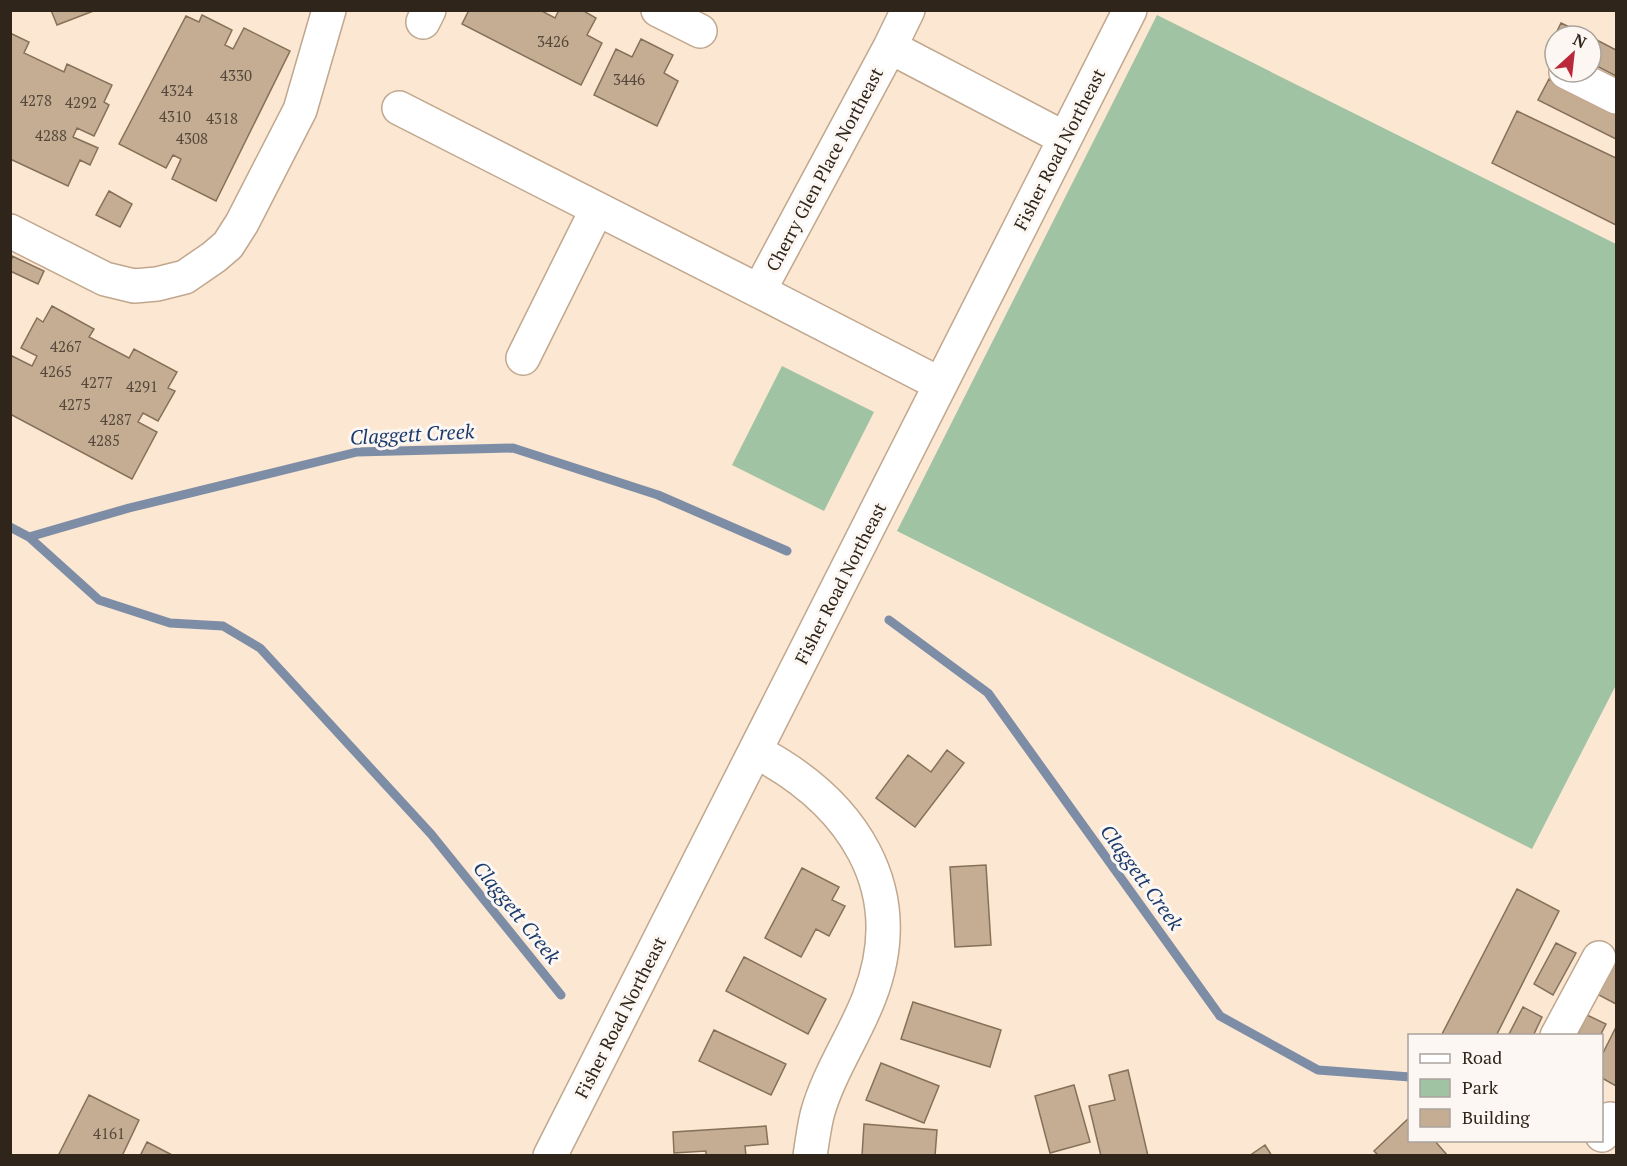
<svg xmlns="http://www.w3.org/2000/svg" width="1627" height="1166" font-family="'PT Serif',serif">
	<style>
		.green { fill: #a0c3a4 }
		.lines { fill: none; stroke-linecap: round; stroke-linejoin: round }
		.stream { stroke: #7e8da6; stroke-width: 9 }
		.building { fill: #c5ad94; stroke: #867058; stroke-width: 1.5 }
		.minor-casing { stroke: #c0a78e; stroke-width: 36 }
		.minor { stroke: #fff; stroke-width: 33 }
		.labels { text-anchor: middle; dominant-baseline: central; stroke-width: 6; stroke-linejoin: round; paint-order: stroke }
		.number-label { font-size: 15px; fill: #544739 }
		.street-label { font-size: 18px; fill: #2f251b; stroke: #fcf7f2 }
		.water-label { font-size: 20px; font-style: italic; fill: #1b3b6c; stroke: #fcf7f2 }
	</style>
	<rect width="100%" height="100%" fill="#fbe7d2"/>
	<path class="green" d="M1157 15 1616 244V685L1532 849 897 531Z
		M782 366 874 412 824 511 732 465Z"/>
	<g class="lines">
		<path class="stream" d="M10 527 29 537 99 600 170 623 223 626 260 648 431 834 561 995
			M29 537 129 508 357 452 513 448 658 495 787 551
			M889 620 988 693 1220 1016 1318 1070 1410 1077"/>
	</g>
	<path class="building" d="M51 10H96L57 25Z
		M469 10H540L555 18 559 10H582L596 18 587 35 602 43 581 85 462 24Z
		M202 15 232 30 225 45 233 49 244 28 290 51 216 201 172 179 181 159 173 155 166 168 119 144 186 16 199 22Z
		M1561 23 1588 36H1555V46L1551 44Z
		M10 33 29 42 24 53 64 72 67 64 112 85 104 102 109 105 94 136 77 128 73 137 98 148 90 165 80 160 68 186 10 159Z
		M1591 37 1616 50V76L1591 63Z
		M641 39 673 55 664 73 678 81 657 126 594 95 616 49 632 57Z
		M1549 79 1616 112V139L1538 100Z
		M1517 111 1616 158V225L1492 163Z
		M109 191 132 204 120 227 96 215Z
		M12 256 44 271 38 284 10 271Z
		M52 306 94 329 89 337 129 358 134 349 177 372 168 388 175 391 158 421 143 413 138 422 157 432 132 479 10 414V355L32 366 37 356 21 348 37 318 43 322Z
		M947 750 964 763 915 827 876 798 908 755 931 772Z
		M986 865 991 945 955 947 950 867Z
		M802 868 839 887 832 900 845 906 829 936 816 929 801 957 765 938Z
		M1517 889 1559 911 1496 1036H1441Z
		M1556 943 1576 953 1553 995 1534 984Z
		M744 957 826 999 808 1034 726 991Z
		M1614 963 1616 964V1004L1597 994Z
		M913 1002 1001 1030 990 1067 901 1039Z
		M1523 1007 1542 1017 1533 1036H1508Z
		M1587 1015 1606 1024 1600 1036H1577Z
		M1616 1027V1086L1602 1078V1055Z
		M714 1030 786 1064 771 1095 699 1061Z
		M881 1063 939 1086 924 1123 866 1100Z
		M1128 1070 1148 1156H1101L1089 1106 1115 1100 1109 1075Z
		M1074 1085 1090 1142 1050 1153 1035 1096Z
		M89 1095 139 1120 122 1156H58Z
		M1410 1117V1140H1434L1448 1156H1379L1374 1151Z
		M864 1124 937 1130 935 1156H862Z
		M766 1126 768 1144 745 1146 746 1156H706V1151L674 1153 673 1132Z
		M147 1142 174 1156H140Z
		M1265 1145 1272 1156H1249Z"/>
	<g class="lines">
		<g class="minor-casing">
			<path id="minor" d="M658 10 700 31
				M908 10 890 47 1064 138
				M423 22 429 10
				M1566 72 1616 97
				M399 108 759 291 890 47
				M10 231 105 279 134 286 157 284 185 277 214 257 228 245 242 223 300 110 329 10
				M759 291 940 384
				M523 358 597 209
				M755 751C851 801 912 888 869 998 854 1037 828 1074 817 1115 814 1128 812 1142 810 1156
				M1557 1036 1599 958
				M1602 1135 1610 1119
				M550 1156 1130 10"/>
		</g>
		<use href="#minor" class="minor"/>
	</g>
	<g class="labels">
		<g class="number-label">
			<text x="553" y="41">3426</text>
			<text x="236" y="75">4330</text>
			<text x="629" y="79">3446</text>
			<text x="177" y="90">4324</text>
			<text x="36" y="100">4278</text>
			<text x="81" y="102">4292</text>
			<text x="175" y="116">4310</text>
			<text x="222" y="118">4318</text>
			<text x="51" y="135">4288</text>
			<text x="192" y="138">4308</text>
			<text x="66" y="346">4267</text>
			<text x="56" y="371">4265</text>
			<text x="97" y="382">4277</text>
			<text x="142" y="386">4291</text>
			<text x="75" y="404">4275</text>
			<text x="116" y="419">4287</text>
			<text x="104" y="440">4285</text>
			<text x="109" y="1133">4161</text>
		</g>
		<g class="street-label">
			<text transform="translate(1059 149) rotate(-63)">Fisher Road Northeast</text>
			<text transform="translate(824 169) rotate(-62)">Cherry Glen Place Northeast</text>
			<text transform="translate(840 583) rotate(-63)">Fisher Road Northeast</text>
			<text transform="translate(620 1017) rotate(-63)">Fisher Road Northeast</text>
		</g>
		<g class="water-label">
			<text transform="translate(412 434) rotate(-3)">Claggett Creek</text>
			<text transform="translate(1142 877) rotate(54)">Claggett Creek</text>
			<text transform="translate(517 912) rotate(51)">Claggett Creek</text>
		</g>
	</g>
	<rect width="1627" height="1166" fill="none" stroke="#2f251b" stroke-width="24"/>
	<rect x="1408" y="1034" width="195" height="108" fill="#fcf7f2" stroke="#aaa39c" stroke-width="1.5"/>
	<rect x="1420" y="1054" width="30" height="9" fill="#ffffff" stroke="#aaa39c" stroke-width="1.5"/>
	<text x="1462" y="1064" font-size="18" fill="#2f251b">Road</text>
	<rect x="1420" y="1079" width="30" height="18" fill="#a0c3a4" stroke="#aaa39c" stroke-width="1.5"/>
	<text x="1462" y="1094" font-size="18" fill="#2f251b">Park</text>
	<rect x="1420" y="1109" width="30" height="18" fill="#c5ad94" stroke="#aaa39c" stroke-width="1.5"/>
	<text x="1462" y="1124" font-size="18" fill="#2f251b">Building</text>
	<g transform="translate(1573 54) rotate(27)"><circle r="28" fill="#fcf7f2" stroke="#aaa39c" stroke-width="1.5"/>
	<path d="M0-4.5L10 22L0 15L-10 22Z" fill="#ba293a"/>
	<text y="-9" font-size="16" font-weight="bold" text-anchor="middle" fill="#2f251b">N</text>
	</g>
</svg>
